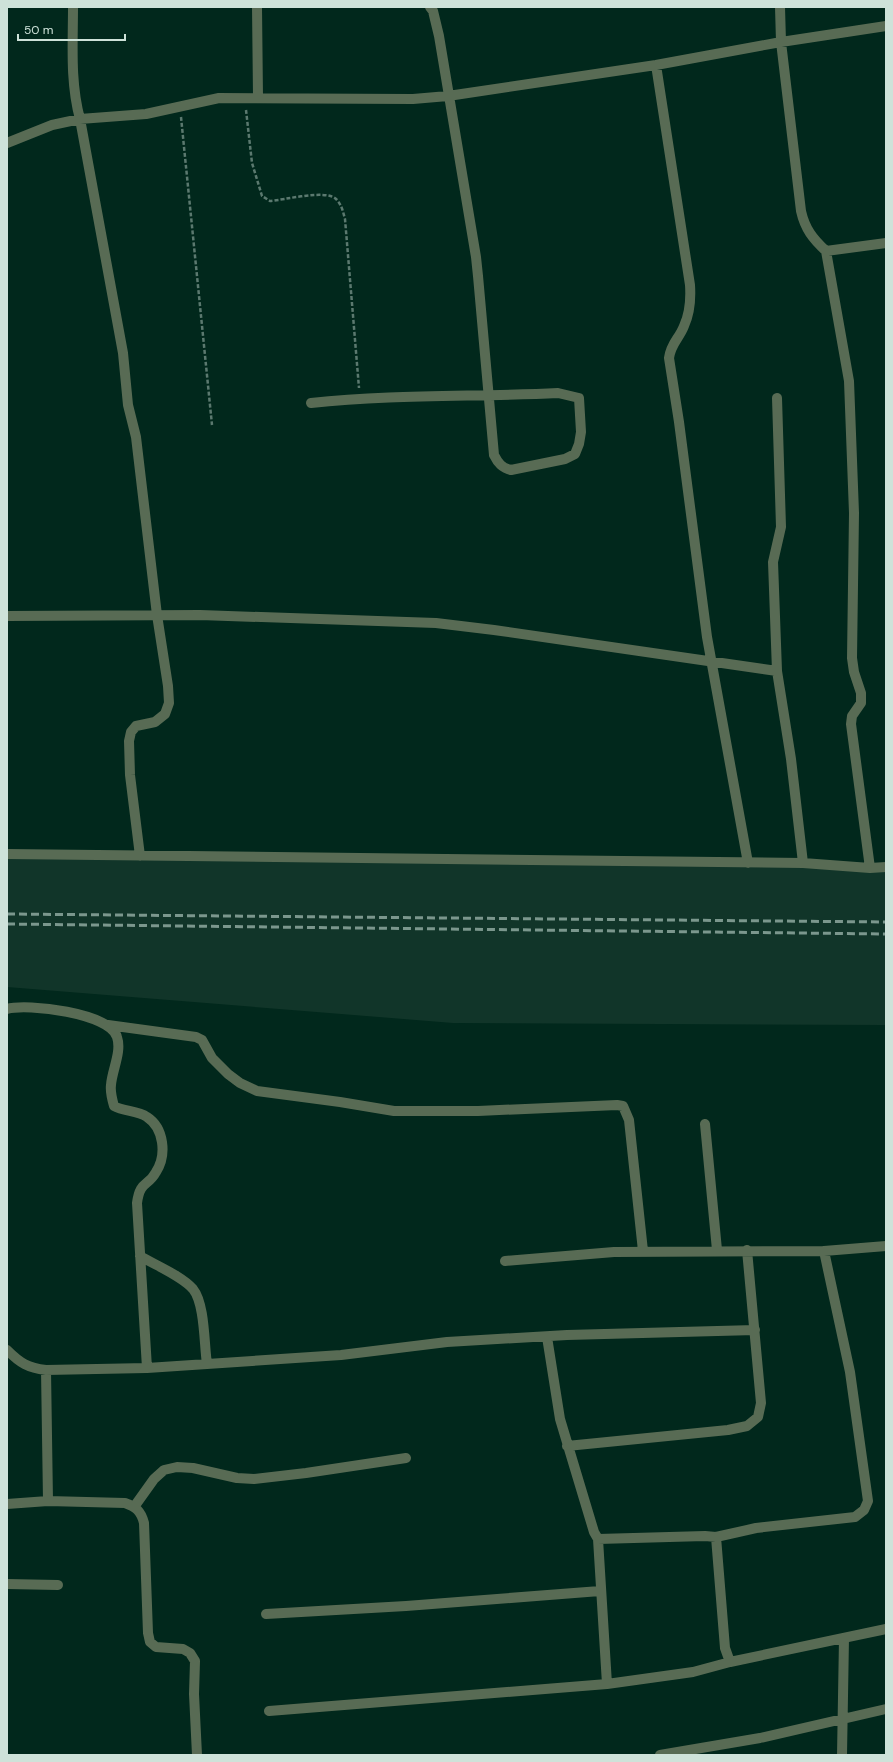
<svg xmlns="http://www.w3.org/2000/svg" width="893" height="1762" font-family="'DM Sans',sans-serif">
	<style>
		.built { fill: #113529 }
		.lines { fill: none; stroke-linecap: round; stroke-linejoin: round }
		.path { stroke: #5b796f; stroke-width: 2.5; stroke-dasharray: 4 2; stroke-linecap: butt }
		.minor { stroke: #586b54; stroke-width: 10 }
		.rail { stroke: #7b978d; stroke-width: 3; stroke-dasharray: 8 4; stroke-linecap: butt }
	</style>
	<rect width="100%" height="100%" fill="#01281c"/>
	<path class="built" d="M7 855 886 868V1025L453 1023 7 987Z"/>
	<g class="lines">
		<path class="path" d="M246 110 252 163 262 196 270 201C284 200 326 189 336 199 342 205 343 212 345 219L359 388
			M181 117 212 425"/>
		<path class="minor" d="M73 7C73 44 70 82 80 119L123 353 128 405 136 437 157 615 168 686 169 703 165 714 155 722 136 726 131 732 129 741 130 775 140 856
			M257 7 258 97
			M780 7 781 42 801 211C805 229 813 239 826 251L849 381 854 513 852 658 854 672 861 693V703L852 716 851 724 870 868
			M656 65 690 285C691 300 690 313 684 326 679 339 671 343 669 358L679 422 707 637 748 863
			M7 143 52 125 80 119 146 114 219 98 413 99 448 96 656 65 781 42 886 26
			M826 251 886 243
			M777 398 781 527 773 562 777 671 791 759 803 863
			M311 403C393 394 476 397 558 393L579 398 581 432 579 444 575 454 565 459 511 470C502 468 498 463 494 455L478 276 476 257 439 36 433 11 430 7
			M7 616 200 615 436 623 494 630 777 671
			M7 854 803 863 870 868 886 867
			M7 1009C27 1003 110 1013 117 1037 122 1052 112 1070 111 1085 110 1092 112 1099 114 1106 124 1112 137 1110 147 1117 164 1128 167 1155 156 1172 148 1187 140 1180 137 1203L147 1368
			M108 1025 196 1037 202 1040 212 1058 228 1074 240 1083 257 1091 340 1102 394 1111H478L617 1105 623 1106 629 1120 643 1251
			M705 1124 717 1250
			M140 1256C155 1265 182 1276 193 1289 205 1304 204 1344 207 1364
			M505 1261 614 1252 824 1251 886 1246
			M547 1337 560 1419 594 1532 598 1539 607 1684
			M7 1350C20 1363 28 1368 46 1370L147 1368 341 1355 447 1342 567 1335 755 1330
			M46 1370 48 1501
			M567 1446 728 1430 747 1426 758 1417 761 1403 747 1250
			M7 1504 48 1501 125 1503C136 1507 141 1511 144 1523L148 1633 150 1642 156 1647 183 1649 190 1653 195 1661 194 1694 197 1755
			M134 1507 154 1479 164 1470 177 1467 193 1468 237 1478 254 1479 306 1473 406 1458
			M716 1537 725 1648 730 1662
			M598 1539 705 1536 716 1537 756 1528 855 1517 864 1510 868 1501 850 1372 824 1251
			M7 1584 58 1585
			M266 1614 406 1606 600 1591
			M269 1711 607 1684 693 1672 730 1662 886 1629
			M660 1755 760 1738 886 1709
			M842 1755 844 1638"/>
		<path class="rail" d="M7 914 886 922
			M7 924 886 934"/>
	</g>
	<rect width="893" height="1762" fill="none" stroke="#cee2d9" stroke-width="16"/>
	<path d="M18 34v6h107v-6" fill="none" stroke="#cee2d9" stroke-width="2"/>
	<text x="24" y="34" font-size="12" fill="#cee2d9" stroke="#01281c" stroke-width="3" paint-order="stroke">50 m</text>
</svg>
